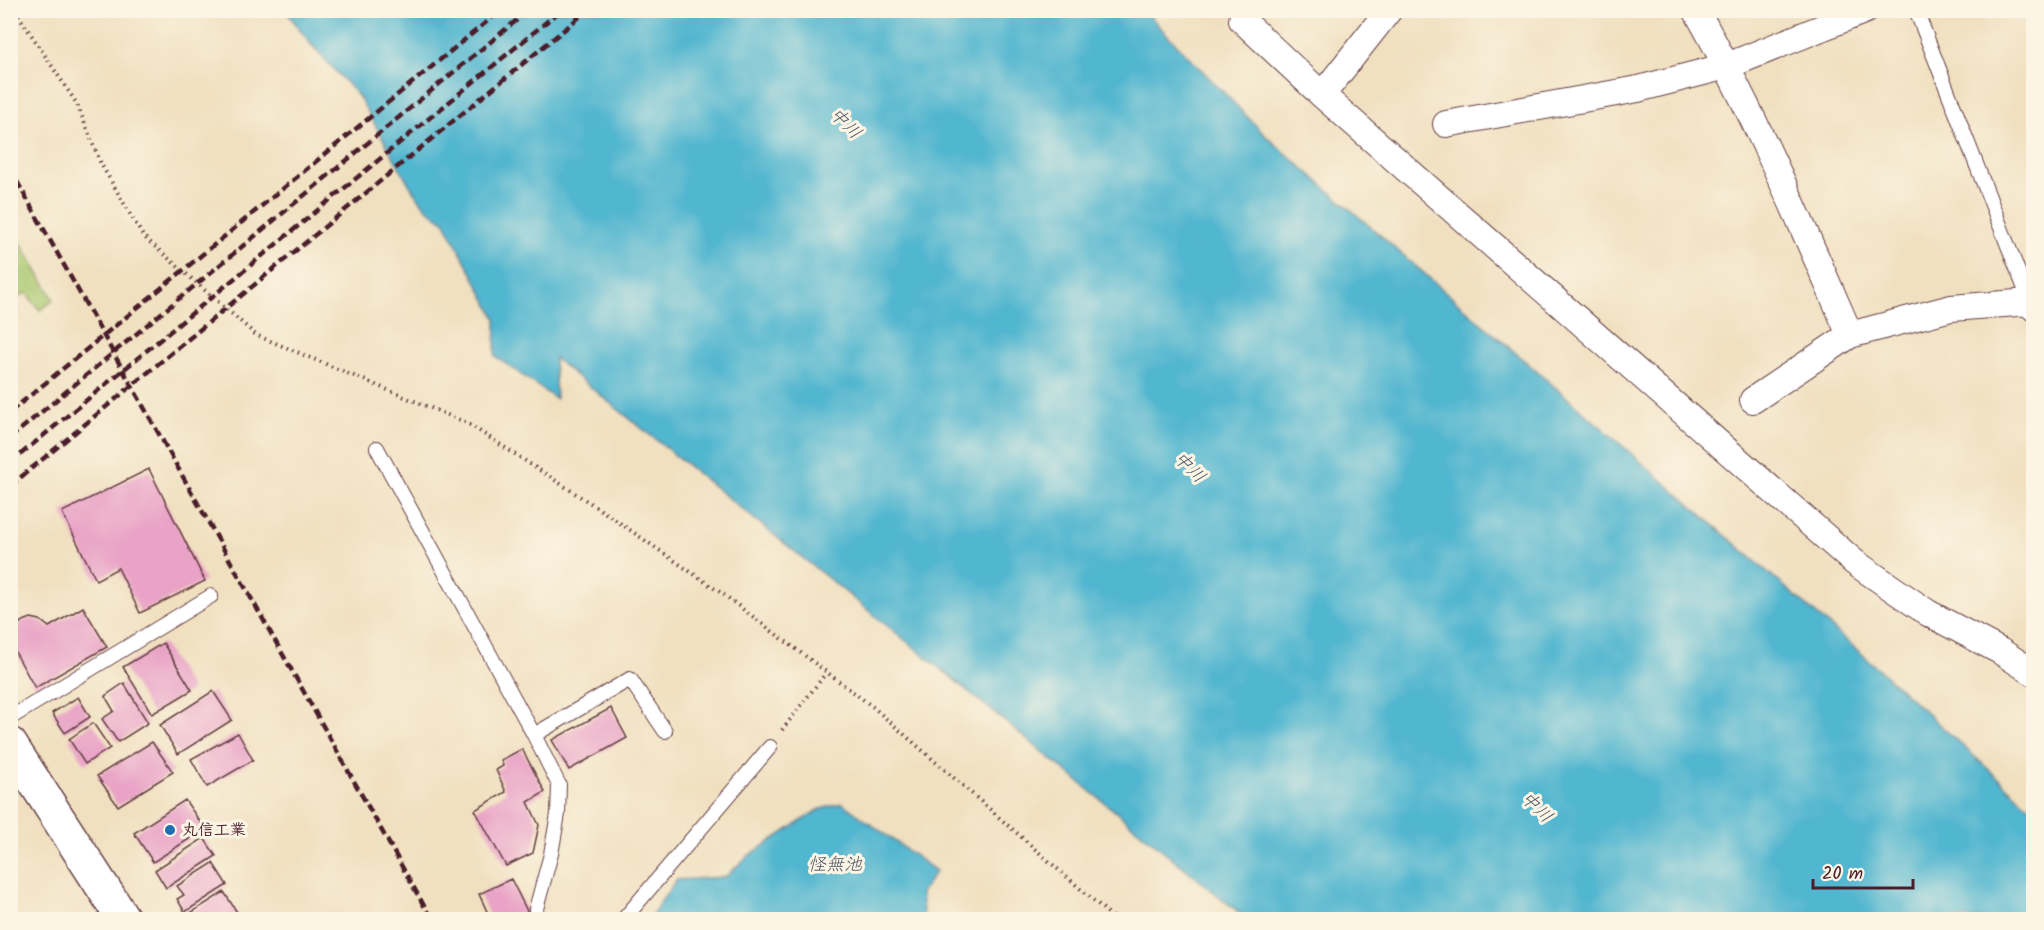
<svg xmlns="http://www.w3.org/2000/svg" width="2044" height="930" font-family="Kalam,'Klee One',sans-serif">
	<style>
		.green { fill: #a9c870; stroke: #7a744e; stroke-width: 1.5 }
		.water { fill: #51b6cf; stroke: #4e6a7d; stroke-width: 1.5 }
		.building { fill: #e9a3c6 }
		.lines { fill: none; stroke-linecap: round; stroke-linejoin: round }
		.service-casing { stroke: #633c41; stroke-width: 16 }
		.minor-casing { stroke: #633c41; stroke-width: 28 }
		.tertiary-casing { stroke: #633c41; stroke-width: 36 }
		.path { stroke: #633c41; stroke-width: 4; stroke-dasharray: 1.5 4.5; stroke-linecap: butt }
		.service { stroke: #fff; stroke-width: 14 }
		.minor { stroke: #fff; stroke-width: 26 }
		.tertiary { stroke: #fff; stroke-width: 33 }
		.rail { stroke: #4a1f2b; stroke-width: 4.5; stroke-dasharray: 9 4.5; stroke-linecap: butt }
		.poi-dot { fill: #1f6fb2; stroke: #fcf5e5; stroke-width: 2 }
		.labels { text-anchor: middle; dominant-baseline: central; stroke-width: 6; stroke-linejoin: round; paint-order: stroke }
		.poi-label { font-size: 16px; font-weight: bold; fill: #4a1f2b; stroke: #fcf5e5; text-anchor: start }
		.water-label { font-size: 18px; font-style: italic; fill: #4c5464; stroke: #fcf5e5 }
	</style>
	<rect width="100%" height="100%" fill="#fcf5e5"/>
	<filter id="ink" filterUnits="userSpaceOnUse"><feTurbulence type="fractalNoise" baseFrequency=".0167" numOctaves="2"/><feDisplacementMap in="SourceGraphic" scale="12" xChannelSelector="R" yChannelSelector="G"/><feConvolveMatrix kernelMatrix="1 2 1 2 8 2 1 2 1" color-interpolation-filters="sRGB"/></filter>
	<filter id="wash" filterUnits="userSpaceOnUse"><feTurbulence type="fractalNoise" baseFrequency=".008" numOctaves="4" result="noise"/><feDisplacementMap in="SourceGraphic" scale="24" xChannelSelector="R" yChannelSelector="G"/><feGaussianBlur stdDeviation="1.35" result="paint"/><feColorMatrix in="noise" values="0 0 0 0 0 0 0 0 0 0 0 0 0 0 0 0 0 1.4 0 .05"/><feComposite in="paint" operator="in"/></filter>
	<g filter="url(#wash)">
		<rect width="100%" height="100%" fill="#f0e0c0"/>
		<path class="green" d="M10 224 54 300 40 310 26 293 17 297 11 289Z"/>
		<path class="water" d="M286 11H1146L1157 24 1266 136 1862 654 2033 810V919H1247L915 648 554 358 556 399 495 356 496 319 444 221 426 208 412 189 359 97 310 43Z
			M842 803 936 871 921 893 924 919H649L676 880 725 877 748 856 818 810Z"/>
		<g id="blocks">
			<path class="building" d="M10 301 18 310 10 316Z
				M149 469 205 581 140 613 118 568 96 580 62 512Z
				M83 607 107 647 35 688 14 650 10 642 12 632 21 622 31 618 40 620 49 627Z
				M163 643 192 690 152 714 123 667Z
				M124 683 148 723 118 742 102 719 114 711 105 696Z
				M213 691 232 720 178 754 160 725Z
				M78 697 90 717 65 733 52 713Z
				M611 708 627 738 569 770 552 740Z
				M93 723 110 748 85 764 69 739Z
				M238 733 253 760 207 787 191 759Z
				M152 742 173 772 118 806 97 776Z
				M522 749 545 792 528 802 539 825 533 853 506 866 475 810 506 792 496 770 503 766 501 760Z
				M185 800 205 829 153 862 134 833Z
				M204 838 216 856 166 888 155 870Z
				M213 863 227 885 185 912 177 899 184 895 177 886Z
				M511 879 528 913 514 920H491L479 894Z
				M224 892 242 920H192L189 914Z"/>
		</g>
	</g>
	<g filter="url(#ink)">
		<use href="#blocks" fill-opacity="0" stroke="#633c41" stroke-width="1.5"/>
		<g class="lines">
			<g class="service-casing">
				<path id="service" d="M1916 10 2030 302
					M377 448 534 735 559 785 558 814 551 854 536 909 537 920
					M10 718 211 596
					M534 735 630 679 665 731
					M623 920 770 747"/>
			</g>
			<g class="minor-casing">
				<path id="minor" d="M1696 10C1755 115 1802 225 1850 335
					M1242 20 1322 95 1854 562 1928 613 2000 651 2034 673
					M1322 95 1389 10
					M1446 124 1638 89 1727 66 1866 10
					M1753 400 1850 335 1951 308 2030 302 2034 308"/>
			</g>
			<g class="tertiary-casing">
				<path id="tertiary" d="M10 744 124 920"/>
			</g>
			<path class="path" d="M15 10 77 104 101 164 143 236 256 335 467 423 604 512 724 595 873 707 1116 920
				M782 730 826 673"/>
			<use href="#service" class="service"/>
			<use href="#minor" class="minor"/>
			<use href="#tertiary" class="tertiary"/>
			<path class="rail" d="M10 169 432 920
				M10 412 501 10
				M10 438 529 10
				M10 463 561 10
				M10 486 588 10"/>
		</g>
	</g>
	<circle class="poi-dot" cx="170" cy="830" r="6"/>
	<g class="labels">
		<g class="poi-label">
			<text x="182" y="830">丸信工業</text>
		</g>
		<g class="water-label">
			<text transform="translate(845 124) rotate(45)">中川</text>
			<text transform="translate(1189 468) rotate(45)">中川</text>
			<text transform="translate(1536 808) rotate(44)">中川</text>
			<text x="835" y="865">怪無池</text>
		</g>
	</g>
	<rect width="2044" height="930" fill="none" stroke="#fcf5e5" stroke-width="36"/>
	<path d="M1813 879v9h100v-9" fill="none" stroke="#4a1f2b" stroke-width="3"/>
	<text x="1822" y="879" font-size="18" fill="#4a1f2b" stroke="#fcf5e5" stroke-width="4.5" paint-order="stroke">20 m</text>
</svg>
